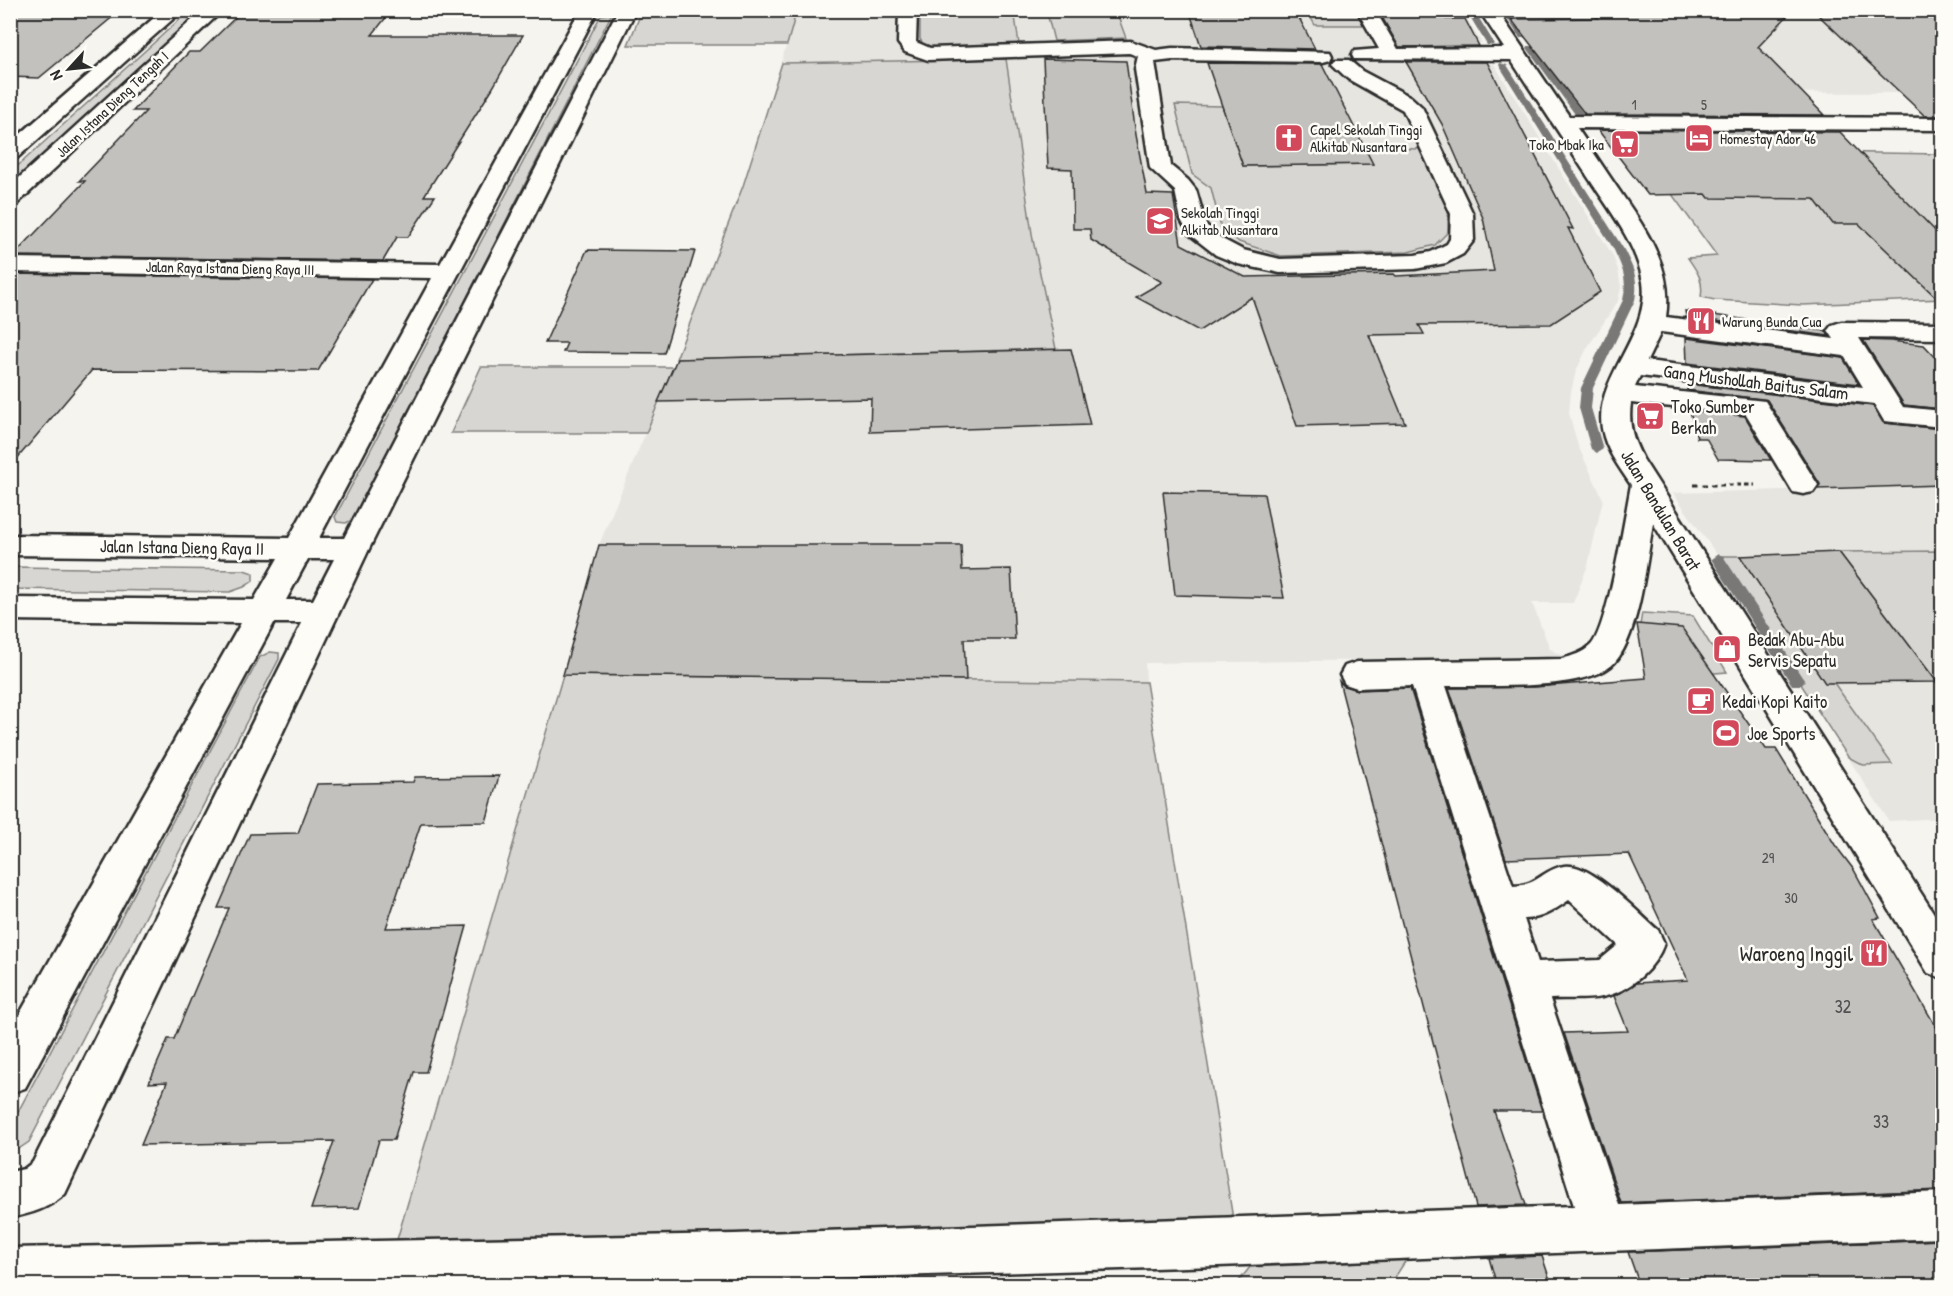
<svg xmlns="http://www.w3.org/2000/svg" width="1953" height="1296" font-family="'Patrick Hand',sans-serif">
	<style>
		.built { fill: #e6e5e0 }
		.green { fill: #d7d6d2; stroke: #81807e; stroke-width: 1.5 }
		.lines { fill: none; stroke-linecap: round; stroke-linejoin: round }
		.stream { fill: #797877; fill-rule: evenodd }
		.building { fill: #c2c1be; stroke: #2b2b2b; stroke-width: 1.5 }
		.minor-casing { stroke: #2b2b2b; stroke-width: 5 }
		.path { stroke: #2b2b2b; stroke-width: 3; stroke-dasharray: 4.5 4; stroke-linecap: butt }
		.minor { fill: #fdfcf7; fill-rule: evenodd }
		.labels { text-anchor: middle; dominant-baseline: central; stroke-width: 5; stroke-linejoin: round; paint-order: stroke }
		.far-number-label { font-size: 14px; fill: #515050 }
		.far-street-label { font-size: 15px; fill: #2b2b2b; stroke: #fdfcf7 }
		.far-poi-label { font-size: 15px; fill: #2b2b2b; stroke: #fdfcf7; text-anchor: start }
		.number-label { font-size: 15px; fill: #515050 }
		.street-label { font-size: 18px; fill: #2b2b2b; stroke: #fdfcf7 }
		.poi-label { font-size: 18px; fill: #2b2b2b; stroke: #fdfcf7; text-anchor: start }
		.near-number-label { font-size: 18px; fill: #515050 }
		.near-poi-label { font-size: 21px; fill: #2b2b2b; stroke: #fdfcf7; text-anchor: end }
	</style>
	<rect width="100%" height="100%" fill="#f5f4ef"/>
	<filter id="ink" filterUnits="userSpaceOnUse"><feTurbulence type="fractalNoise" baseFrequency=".0167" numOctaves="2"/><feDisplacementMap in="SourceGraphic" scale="12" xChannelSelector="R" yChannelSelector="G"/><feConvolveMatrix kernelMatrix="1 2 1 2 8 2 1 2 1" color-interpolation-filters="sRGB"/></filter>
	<g filter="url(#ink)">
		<path class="built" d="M797 11H1461L1482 43H1468L1480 64H1494L1613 256 1618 270 1621 287 1618 301 1587 348 1576 371 1571 392 1569 413 1578 446 1603 499 1588 565 1573 603H1532L1550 649 1566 658 1145 663 1146 682 563 675 599 545 673 367 743 186Z
			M1512 11H1942V93L1574 92Z
			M1915 465H1942V818L1889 821 1718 556 1673 493 1932 486Z"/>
		<path class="green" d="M1014 10 1019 44 935 48 923 44 920 39V11Z
			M189 11H201L11 185V172Z
			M1052 11H1116L1126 38 1054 41 1047 13Z
			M1307 11H1356L1364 25H1315Z
			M641 13H796L787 45H628Z
			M610 14 611 15 354 519 346 523 337 522 335 517 601 15Z
			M1006 59 1033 240 1056 349 676 359 743 186 782 63Z
			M1175 105 1222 106 1243 166 1372 164 1365 148 1424 149 1448 206V232L1435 245 1408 252 1281 256 1239 242 1221 228 1211 188 1192 174Z
			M1639 149 1942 154V299L1803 305 1715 300 1701 297C1704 280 1697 271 1688 258L1717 256Z
			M481 367H673L646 433H451Z
			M1942 551V681L1937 682 1839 552Z
			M1718 556H1740L1825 682 1834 683 1892 764 1863 765 1848 757Z
			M11 567 244 570 253 573V581L244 587 230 592 11 589Z
			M1642 613 1693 616 1727 672 1690 675 1640 625Z
			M270 652 279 653V659L29 1142 20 1148H11V1125L260 657Z
			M563 675 1146 682 1233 1219 396 1243Z
			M1406 1260 1390 1285H1236L1250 1267Z"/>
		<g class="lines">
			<path class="stream" d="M1466 10H1474L1494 43 1493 45H1487Z
				M1502 10H1510L1527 36 1526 38H1520Z
				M1528 46H1534L1583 113V117H1577L1527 48Z
				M1500 63 1507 65 1623 248C1633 268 1639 277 1635 300L1593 388 1591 408 1603 449 1597 453 1591 449 1579 408 1581 388 1623 300C1628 277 1622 268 1613 248L1499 65Z
				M1718 554 1723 556 1802 677 1805 681 1802 685H1792L1711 559Z"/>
		</g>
		<path class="building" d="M10 10H121L39 78 10 77Z
			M243 10H392L372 35H523L492 89 424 196H435L408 237H397L383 261 13 256 85 181H79L146 111H133L189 52H200Z
			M1189 10H1295L1315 49 1201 46Z
			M1378 10H1441L1446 19H1465L1479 46 1399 47Z
			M1592 10H1793L1758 47 1824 115 1585 114 1511 19 1598 18Z
			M1813 10H1942V116H1925Z
			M1043 59 1126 61 1136 135 1147 194 1173 195 1181 244 1245 277 1394 274 1396 276 1494 271 1483 218 1442 124 1406 62H1487L1573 229 1568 228 1600 292 1551 324 1419 325 1424 334 1369 335 1405 423 1297 426 1252 297 1199 331 1136 297 1162 282 1091 240 1090 229H1073L1072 169 1048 168Z
			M1207 63 1322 64 1373 164 1243 166Z
			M1598 130 1840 132 1942 238V303L1859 224H1833L1814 199 1709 198 1706 194 1648 195Z
			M587 250 695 251 664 353 563 352 567 343H545Z
			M10 274 372 279 318 371 92 370 10 467Z
			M1685 311 1826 331 1829 336 1686 317Z
			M1686 338 1843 358 1859 384 1687 363Z
			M1863 340 1891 341 1924 345 1942 364V409L1904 405Z
			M1071 349 1090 425 870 432 871 398 658 402 677 359Z
			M1687 384 1873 406 1884 423 1942 429V485L1818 489 1820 484 1767 400 1687 390Z
			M1690 411 1745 416 1771 460 1718 459 1706 438H1697Z
			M1163 492 1264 494 1284 598 1175 595Z
			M599 545H961L962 570 1011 569 1015 639H964L966 680 563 675Z
			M1839 552 1937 682 1825 683 1740 556Z
			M1637 624 1682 628 1766 749H1776L1835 845 1854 870 1880 918 1873 919 1942 1037V1190L1621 1203 1564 1033 1628 1031 1614 996 1636 983 1688 980 1629 854 1506 859 1449 688 1535 687 1646 678Z
			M1339 681 1344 686 1357 690 1410 688 1542 1111H1494L1526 1205 1476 1207Z
			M499 776 486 822 421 823 386 928 467 926 426 1072H414L394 1140H379L359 1208 311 1209 334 1141 141 1145 167 1082 149 1083 168 1039H174L229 908H218L250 834 298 833 317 784 413 782 415 777Z
			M1942 1240V1286H1640L1628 1252Z
			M1542 1256 1552 1286H1497L1489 1258Z"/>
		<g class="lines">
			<g class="minor-casing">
				<path id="minor" d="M163 10H183L17 158 10 160V143Z
					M203 10H223L18 203 10 205V186Z
					M580 10H598L319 538H344L618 10H636L369 549 65 1194C48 1209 32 1213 10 1218V1172L24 1169 33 1162 302 623H274L25 1088 10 1093V1031L241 623 10 620V598L254 600 278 558 10 555V535L289 538 432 278 10 272V258L440 264ZM308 559H334L313 600H286Z
					M899 10H917L916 42 930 48 1131 41 1156 50 1172 48 1330 52 1332 56 1330 60 1323 62 1172 60 1155 62 1171 166 1188 180 1196 190 1206 225 1222 239 1243 250 1280 259 1415 255 1431 252 1447 244 1450 239 1451 214 1403 110 1348 79 1332 64 1335 60H1349L1362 71 1411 97 1422 107 1473 214 1474 240 1463 254 1446 263 1415 269 1280 273 1238 264 1216 255 1189 234 1181 220 1175 191 1150 168 1135 69 1138 56 1129 53 928 60 905 52 898 43Z
					M1357 10H1375L1398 49 1504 48 1479 10H1497L1569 116 1942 118V130L1577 128C1590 147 1603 167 1616 186 1644 227 1674 266 1666 317L1834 339 1828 330 1832 325 1841 322 1942 323V339L1859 338 1903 407 1942 411V427L1884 421 1874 404 1640 376 1635 387 1765 401 1818 485 1813 492 1803 494 1793 492 1746 414 1631 403C1628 425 1633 440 1643 459L1942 926V978L1928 973 1653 523C1647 559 1639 635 1615 662 1589 692 1484 685 1446 686L1513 886C1539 885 1542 870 1564 866 1590 861 1638 913 1658 930L1664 943C1656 968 1629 992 1602 997 1586 1000 1567 998 1550 999L1619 1205 1942 1192V1238L1218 1266 569 1286H10V1248L735 1234 1574 1206 1412 686 1357 688 1345 684 1340 675 1345 666 1357 662 1562 659C1572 656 1583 653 1591 645 1608 628 1625 515 1631 485 1621 470 1609 454 1604 437 1587 382 1651 339 1643 282 1636 242 1608 208 1586 174 1561 136 1536 98 1511 60L1354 59 1352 55 1354 51 1379 49ZM1661 332 1844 356 1863 387 1647 361ZM1569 900 1618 945 1600 960 1538 962 1524 919C1542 919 1554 910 1569 900Z"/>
			</g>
			<path class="path" d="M1694 485H1755"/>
			<use href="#minor" class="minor"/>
		</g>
	</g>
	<defs>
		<g id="church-square" transform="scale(1.5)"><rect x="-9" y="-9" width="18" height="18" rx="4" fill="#d1495b" stroke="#fdfcf7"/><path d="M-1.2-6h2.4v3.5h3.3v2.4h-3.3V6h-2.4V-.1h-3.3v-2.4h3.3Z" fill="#fff"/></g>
		<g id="hotel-square" transform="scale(1.5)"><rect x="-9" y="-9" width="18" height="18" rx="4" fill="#d1495b" stroke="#fdfcf7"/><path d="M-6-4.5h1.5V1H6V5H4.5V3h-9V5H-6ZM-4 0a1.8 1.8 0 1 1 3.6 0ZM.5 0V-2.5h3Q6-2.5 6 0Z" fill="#fff"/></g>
		<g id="supermarket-square" transform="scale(1.5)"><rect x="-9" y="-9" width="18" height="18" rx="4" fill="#d1495b" stroke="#fdfcf7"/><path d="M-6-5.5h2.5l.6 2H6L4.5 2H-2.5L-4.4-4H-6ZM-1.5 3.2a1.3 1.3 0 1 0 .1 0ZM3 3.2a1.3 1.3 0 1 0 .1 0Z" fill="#fff"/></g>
		<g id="university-square" transform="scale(1.5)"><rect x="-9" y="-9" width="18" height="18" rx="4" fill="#d1495b" stroke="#fdfcf7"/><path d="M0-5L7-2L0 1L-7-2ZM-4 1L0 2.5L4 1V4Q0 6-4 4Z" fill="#fff"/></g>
		<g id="restaurant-square" transform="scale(1.5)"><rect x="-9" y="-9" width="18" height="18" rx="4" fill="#d1495b" stroke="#fdfcf7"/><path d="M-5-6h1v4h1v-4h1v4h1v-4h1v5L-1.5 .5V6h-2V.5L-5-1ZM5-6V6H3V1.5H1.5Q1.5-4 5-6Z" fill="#fff"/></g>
		<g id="shop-square" transform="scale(1.5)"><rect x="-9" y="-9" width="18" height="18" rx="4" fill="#d1495b" stroke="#fdfcf7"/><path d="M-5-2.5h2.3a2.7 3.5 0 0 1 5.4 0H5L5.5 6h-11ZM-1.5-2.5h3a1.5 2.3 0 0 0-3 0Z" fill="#fff"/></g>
		<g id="cafe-square" transform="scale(1.5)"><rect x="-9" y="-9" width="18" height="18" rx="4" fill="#d1495b" stroke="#fdfcf7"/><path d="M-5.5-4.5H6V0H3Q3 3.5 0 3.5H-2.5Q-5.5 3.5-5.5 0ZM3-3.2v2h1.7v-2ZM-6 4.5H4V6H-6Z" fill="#fff"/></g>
		<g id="stadium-square" transform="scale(1.5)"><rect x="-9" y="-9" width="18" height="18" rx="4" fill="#d1495b" stroke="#fdfcf7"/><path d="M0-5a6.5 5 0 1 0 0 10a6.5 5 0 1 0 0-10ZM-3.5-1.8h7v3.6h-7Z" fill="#fff"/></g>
	</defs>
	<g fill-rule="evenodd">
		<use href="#church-square" x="1289" y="138"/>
		<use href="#hotel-square" x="1699" y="138"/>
		<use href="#supermarket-square" x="1625" y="144"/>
		<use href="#university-square" x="1160" y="221"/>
		<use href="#restaurant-square" x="1701" y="321"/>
		<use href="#supermarket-square" x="1650" y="416"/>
		<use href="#shop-square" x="1727" y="649"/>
		<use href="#cafe-square" x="1701" y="701"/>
		<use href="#stadium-square" x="1726" y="733"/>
		<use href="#restaurant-square" x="1874" y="953"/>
	</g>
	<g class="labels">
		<g class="far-number-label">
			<text x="1634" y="104">1</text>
			<text x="1704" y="104">5</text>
		</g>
		<g class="far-street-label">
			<text transform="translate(112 104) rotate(-43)">Jalan Istana Dieng Tengah I</text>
			<text transform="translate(230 268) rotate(1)">Jalan Raya Istana Dieng Raya III</text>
		</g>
		<g class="far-poi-label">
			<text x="1310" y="129">Capel Sekolah Tinggi<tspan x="1310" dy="17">Alkitab Nusantara</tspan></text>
			<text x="1720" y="138">Homestay Ador 46</text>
			<text x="1604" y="144" text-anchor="end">Toko Mbak Ika</text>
			<text x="1181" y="212">Sekolah Tinggi<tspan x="1181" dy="17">Alkitab Nusantara</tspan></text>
			<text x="1722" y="321">Warung Bunda Cua</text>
		</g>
		<g class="number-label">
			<text x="1768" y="857">29</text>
			<text x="1791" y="897">30</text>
		</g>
		<g class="street-label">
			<text transform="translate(1756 382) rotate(7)">Gang Mushollah Baitus Salam</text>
			<text transform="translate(1661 510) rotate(59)">Jalan Bandulan Barat</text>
			<text transform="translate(182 547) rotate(1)">Jalan Istana Dieng Raya II</text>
		</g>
		<g class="poi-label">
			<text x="1671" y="406">Toko Sumber<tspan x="1671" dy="21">Berkah</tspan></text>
			<text x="1748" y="639">Bedak Abu-Abu<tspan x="1748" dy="21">Servis Sepatu</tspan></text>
			<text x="1722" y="701">Kedai Kopi Kaito</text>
			<text x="1747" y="733">Joe Sports</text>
		</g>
		<g class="near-number-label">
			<text x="1843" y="1006">32</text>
			<text x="1881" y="1121">33</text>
		</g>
		<g class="near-poi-label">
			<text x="1853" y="953">Waroeng Inggil</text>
		</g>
	</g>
	<rect width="1953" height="1296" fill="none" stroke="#fdfcf7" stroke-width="36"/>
	<rect x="18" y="18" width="1917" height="1260" fill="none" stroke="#2b2b2b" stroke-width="2" filter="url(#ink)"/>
	<g transform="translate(69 69) rotate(243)" stroke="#fdfcf7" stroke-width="4.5" paint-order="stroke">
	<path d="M0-4.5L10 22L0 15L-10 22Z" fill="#2b2b2b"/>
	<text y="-9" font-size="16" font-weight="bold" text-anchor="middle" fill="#2b2b2b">N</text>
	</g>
</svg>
